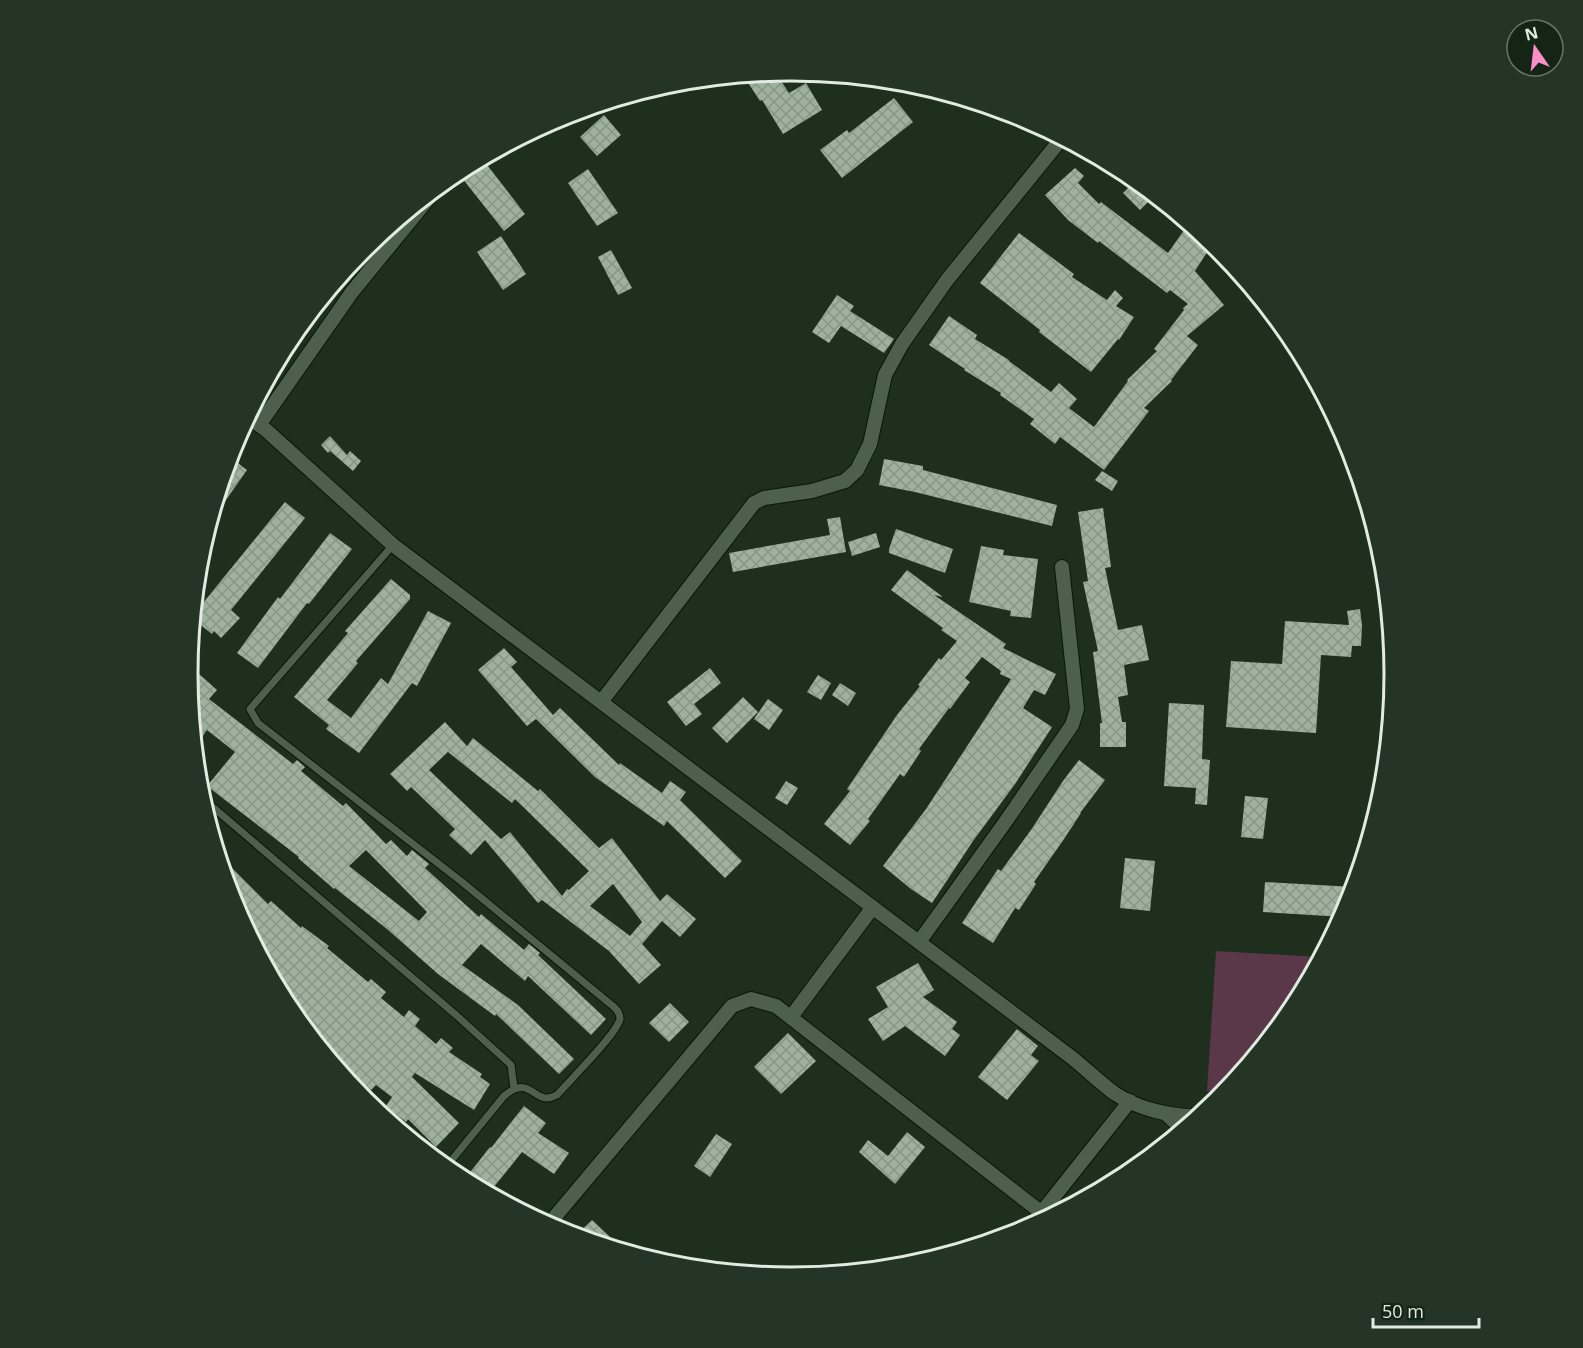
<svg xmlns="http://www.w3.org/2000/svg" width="1583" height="1348" font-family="'Open Sans',sans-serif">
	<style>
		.grass { fill: #5a3749 }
		.building { fill: url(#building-cross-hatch); fill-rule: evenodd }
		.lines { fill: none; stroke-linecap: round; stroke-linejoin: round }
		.lane-casing { stroke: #071708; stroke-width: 9 }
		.street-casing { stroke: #071708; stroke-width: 16 }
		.lane { stroke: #4d5f4d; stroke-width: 7 }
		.street { stroke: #4d5f4d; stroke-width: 14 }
		.rim { fill: none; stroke: #e1ece1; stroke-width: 3 }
	</style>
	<defs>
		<pattern id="building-cross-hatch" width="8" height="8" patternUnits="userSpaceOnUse" patternTransform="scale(1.5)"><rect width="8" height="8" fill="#9db19c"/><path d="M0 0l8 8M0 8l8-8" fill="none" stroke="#879686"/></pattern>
	</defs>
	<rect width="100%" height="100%" fill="#1e2f1e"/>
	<path class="grass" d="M1216 951 1321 957 1293 1010 1225 1092 1207 1091Z"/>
	<path class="building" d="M775 72 789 93 806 83 822 110 783 134 762 100 760 101 743 75Z
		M894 98 913 122 842 178 820 150 847 130 849 133Z
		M604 115 621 135 597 156 580 137Z
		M484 161 525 214 504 231 462 178Z
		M1075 168 1084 176 1078 183 1099 204 1101 202 1168 253 1189 223 1213 243 1195 271 1224 305 1187 336 1198 345 1171 380 1172 381 1144 408 1149 411 1104 470 1060 437 1055 444 1030 424 1034 419 1000 395 1001 393 964 370 965 369 929 345 949 316 977 335 975 339 1009 360V361L1051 392 1059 383 1077 399 1069 408 1094 427 1128 381 1127 380 1157 351 1154 349 1184 310 1183 308 1188 304 1170 290 1167 293 1099 241 1098 243 1068 220 1045 195Z
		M588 169 618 213 597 226 568 183Z
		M1136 180 1155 195 1140 210 1123 193Z
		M1019 233 1074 274 1072 277 1107 300 1115 290 1123 298 1116 306 1134 317 1119 340 1118 339 1091 372 1039 332 1040 330 980 283Z
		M501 236 526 274 503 290 477 252Z
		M611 250 632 288 618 295 598 257Z
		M837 295 854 306 850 311 894 339 884 353 841 326 829 343 812 332Z
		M330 436 347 455 350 451 361 461 353 471 330 451 328 453 321 445Z
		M230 457 247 470 214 517 212 516Z
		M884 459 923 466V470L1057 505 1052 526 915 492 879 485Z
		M1102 471 1118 481 1112 491 1095 480Z
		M285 502 305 518 231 610 240 618 221 638 214 631 212 634 193 619 194 614Z
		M1103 508 1111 567 1105 568 1118 630 1142 625 1149 660 1124 665 1128 695 1118 697 1122 722H1126V747H1100V723H1102L1093 652 1098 651 1083 582 1088 581 1078 512Z
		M840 517 846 552 733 572 729 553 830 535 827 519Z
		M896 529 953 549 945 573 889 553V549Z
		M330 533 352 549 309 604 307 603 258 668 237 653 278 597 280 599Z
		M876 533 880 547 852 556 848 542Z
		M981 546 1004 550 1003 555 1038 559 1031 618 1010 616 1011 611 969 602Z
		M907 570 943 597 934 595 1006 644 1003 648 1056 674 1045 695 1034 690 1023 708 1052 727 1015 784 973 841 932 903 911 889 883 866 926 809 1011 679 1000 674 1001 671 982 657 965 678 970 682 950 709 949 708 919 749 921 751 904 777 900 774 868 819 870 821 850 845 824 824 850 791 847 789 897 715 920 686 918 685 939 658 941 660 957 641 941 630 943 628 891 590Z
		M391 579 410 595V599L356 661 358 663 327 700 351 718 381 678 388 684 428 611 451 623 417 686 412 683 359 753 326 729 329 725 294 697 348 633 345 631Z
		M1360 609 1362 626 1361 646H1352L1351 657 1321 655 1316 733 1226 727 1231 661 1282 664 1285 621 1349 625 1347 611Z
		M504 648 517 662 511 667 553 715 560 708 619 765 620 763 662 793 670 781 686 792 680 800 742 861 725 878 667 821 664 826 595 777 536 719 527 726 478 670Z
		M189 665 217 690 209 699 293 764 297 760 305 767 301 771 343 806 346 803 386 844 391 840 407 856 412 850 429 864 425 868 479 917 481 914 524 950 529 944 540 953 538 955 606 1019 591 1035 528 976 525 981 481 944 462 965 518 1005 574 1059 559 1074 496 1014 495 1016 438 974 387 929 335 888 334 889 298 858 299 857 207 786 235 752 207 730 202 737 194 730 188 674ZM366 850 427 912 419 921 349 866Z
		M710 668 721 683 694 704 702 714 686 726 667 702Z
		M818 675 831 683 821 700 807 692Z
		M840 683 856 693 848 706 832 695Z
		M743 697 758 712 727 743 712 728Z
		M768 699 783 710 769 730 754 719Z
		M1169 703 1204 705 1202 759 1210 760 1207 805 1195 804 1196 788 1164 786Z
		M445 722 467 746 473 738 538 791 540 789 599 848 612 838 660 901 667 894 696 919 680 937 662 921 642 944 661 965 639 984 609 951 542 900 538 903 485 840 471 855 449 835 455 829 411 787 407 791 390 774ZM448 752 512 803 515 799 589 871 569 890 567 889 562 896 510 832 501 839 429 770ZM613 884 642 922 630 936 590 906Z
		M1079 760 1105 780 1080 813H1081L1064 839 1034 882 1036 884 1019 910 1015 908 993 943 962 923 998 869 1001 871 1031 830 1063 781Z
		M786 781 798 788 787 805 775 798Z
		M1245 796 1268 798 1263 839 1241 837Z
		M219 855 268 904 271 901 301 928 302 926 329 946 327 948 368 982 371 979 386 992 381 998 404 1017 409 1010 420 1019 415 1026 436 1044 441 1038 453 1048 449 1052 482 1074 480 1077 490 1084 474 1110 415 1073 412 1077 459 1123 436 1147 408 1119 406 1122 386 1106 392 1097 376 1085 371 1090 341 1063 321 1048 290 1009 234 905Z
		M1125 858 1155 861 1150 911 1120 908Z
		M1265 882 1354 887 1349 905 1343 917 1263 912Z
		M918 963 934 990 923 997 957 1022 952 1029 960 1035 945 1056 905 1026 883 1041 868 1019 888 1007 876 987Z
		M670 1003 689 1022 669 1042 649 1023Z
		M1017 1029 1038 1046 1031 1055 1039 1061 1007 1100 978 1077Z
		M788 1033 816 1061 781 1094 754 1067Z
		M524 1106 546 1123 538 1133 569 1153 554 1174 522 1152 489 1193 464 1180 490 1147 491 1148Z
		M907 1132 925 1147 895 1184 859 1152 868 1140 888 1156Z
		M716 1134 732 1144 710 1177 694 1166Z
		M592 1220 610 1237 603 1244 575 1236Z"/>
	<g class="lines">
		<g class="lane-casing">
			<path id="lane" d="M393 545 250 709 258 723 462 882 614 1007C617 1010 620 1013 620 1019 617 1034 569 1081 557 1095 533 1108 532 1072 504 1096L446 1167
				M201 797 456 1015 511 1065 514 1088"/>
		</g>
		<g class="street-casing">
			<path id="street" d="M248 417 266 430 393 545 1071 1057C1085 1068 1099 1082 1114 1093 1138 1109 1171 1117 1200 1116
				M259 425 352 292 437 188
				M601 702 754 503 764 498 812 491 845 481 857 470 870 444 885 375 902 344 947 280 1062 138
				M919 942 1006 821 1072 725 1077 709 1062 567
				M791 1017 873 907
				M1165 1113 1183 1130
				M548 1225 732 1006 751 999 776 1006 1042 1213
				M1030 1227 1130 1101"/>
		</g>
		<use href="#lane" class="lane"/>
		<use href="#street" class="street"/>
	</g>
	<path d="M0 0H1583V1348H0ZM198 674a593 593 0 1 1 1186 0a593 593 0 1 1-1186 0Z" fill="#253525" fill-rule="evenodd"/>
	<path class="rim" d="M198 674a593 593 0 1 1 1186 0a593 593 0 1 1-1186 0Z"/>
	<g transform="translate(1535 48) rotate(346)"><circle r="28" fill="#152515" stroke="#677567" stroke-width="1.5"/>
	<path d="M0-4.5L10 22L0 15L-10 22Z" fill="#fa8fc7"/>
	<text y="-9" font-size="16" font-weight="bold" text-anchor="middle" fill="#e1ece1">N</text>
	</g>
	<path d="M1373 1318v9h106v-9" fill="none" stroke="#e1ece1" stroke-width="3"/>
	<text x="1382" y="1318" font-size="18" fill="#e1ece1" stroke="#152515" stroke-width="4.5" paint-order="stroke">50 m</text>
</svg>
